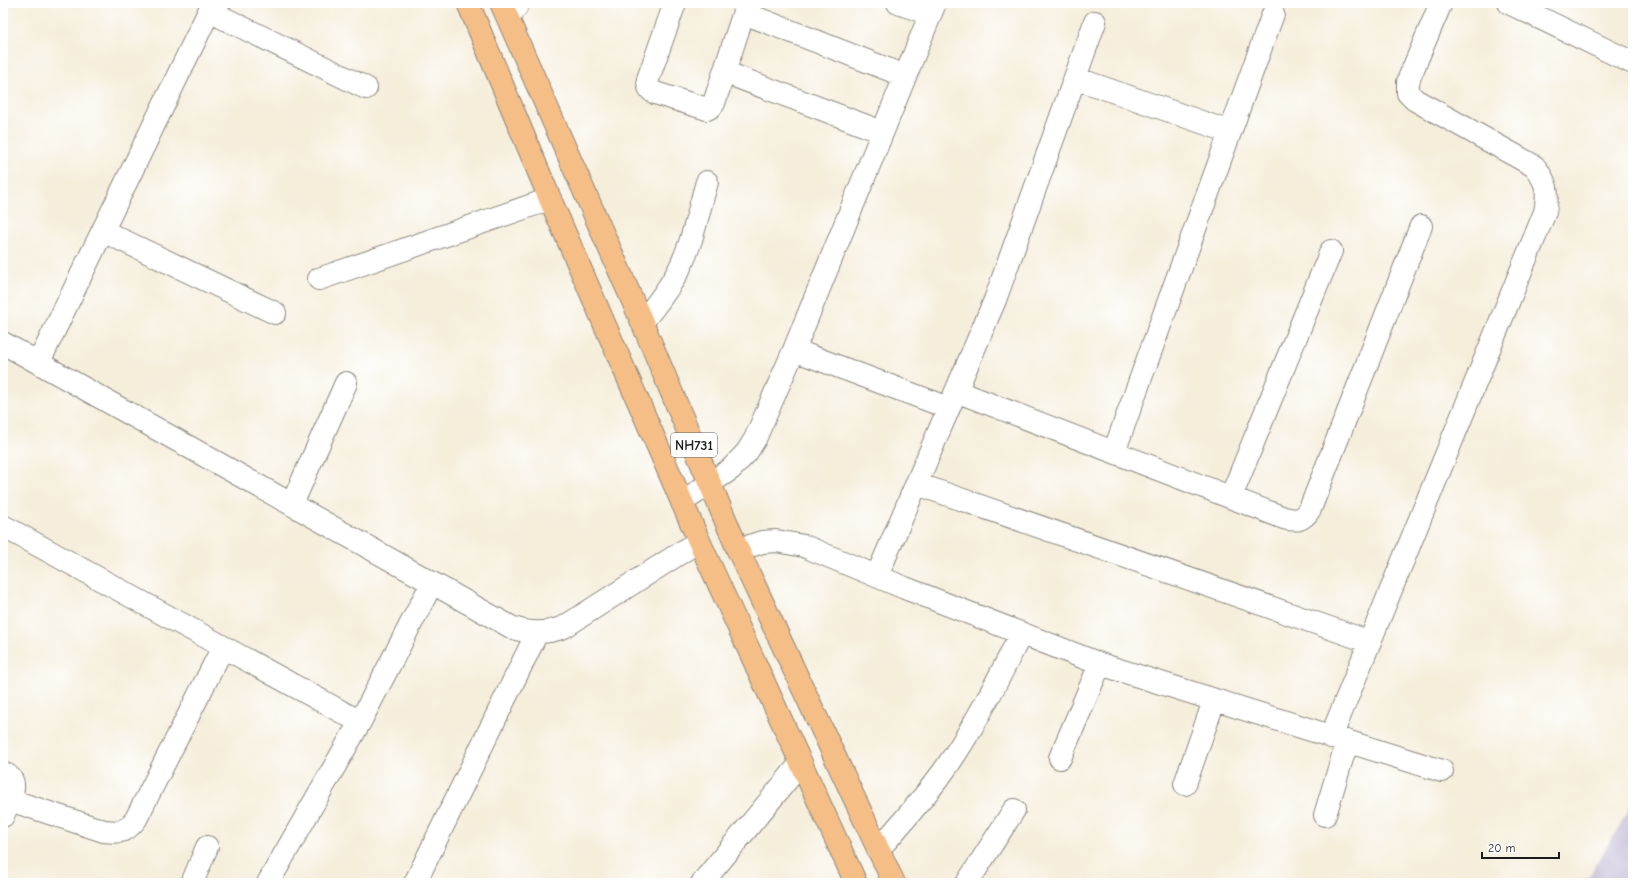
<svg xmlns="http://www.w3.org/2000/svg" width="1636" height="886" font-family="'Comic Neue',sans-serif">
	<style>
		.industrial { fill: #c8c0d8 }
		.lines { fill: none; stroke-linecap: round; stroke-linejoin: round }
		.service-casing { stroke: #88857c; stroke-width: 16 }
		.minor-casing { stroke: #88857c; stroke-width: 24 }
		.trunk-casing { stroke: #88857c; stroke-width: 24 }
		.service { stroke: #fff; stroke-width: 15 }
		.minor { stroke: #fff; stroke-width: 22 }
		.trunk { stroke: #f6be87; stroke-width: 22 }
		.labels { text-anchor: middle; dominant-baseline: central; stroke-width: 3.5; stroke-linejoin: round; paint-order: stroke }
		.shield { fill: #fff; stroke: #606060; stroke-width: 1 }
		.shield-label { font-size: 14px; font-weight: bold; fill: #1c1c1c }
	</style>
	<rect width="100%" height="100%" fill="#fff"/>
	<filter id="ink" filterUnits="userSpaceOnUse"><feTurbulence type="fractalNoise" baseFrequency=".025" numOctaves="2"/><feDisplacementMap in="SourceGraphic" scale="8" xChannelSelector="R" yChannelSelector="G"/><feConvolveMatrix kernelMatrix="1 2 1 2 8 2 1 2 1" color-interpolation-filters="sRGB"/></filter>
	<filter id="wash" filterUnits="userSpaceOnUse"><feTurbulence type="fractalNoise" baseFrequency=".012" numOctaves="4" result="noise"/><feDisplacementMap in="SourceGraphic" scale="16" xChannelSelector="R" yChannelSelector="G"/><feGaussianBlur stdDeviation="0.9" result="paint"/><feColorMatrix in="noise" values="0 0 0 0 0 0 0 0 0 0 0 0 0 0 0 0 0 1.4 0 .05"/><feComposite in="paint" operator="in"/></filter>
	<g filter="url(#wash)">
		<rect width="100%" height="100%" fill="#f5eedb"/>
		<path class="industrial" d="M1633 803V883H1585Z"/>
	</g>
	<g filter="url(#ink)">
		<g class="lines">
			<g class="service-casing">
				<path id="service" d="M510 23 523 3"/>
			</g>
			<g class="minor-casing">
				<path id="minor" d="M675 3 648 79C648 86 649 90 655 93L707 109 711 107 714 103 747 3
					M898 3 930 14
					M1509 3 1633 63
					M209 11 366 88
					M744 13 905 76
					M724 72 882 132
					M1075 78 1230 132
					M103 231 275 313
					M319 279 550 199
					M642 322C655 307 666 292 676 275 692 247 698 212 707 182
					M3 343 511 627C530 634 545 634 564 627L699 541
					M794 350 949 408
					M39 362 213 3
					M956 391 1284 518C1296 521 1303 521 1310 509L1421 226
					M1114 452 1273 14
					M917 484 1370 642
					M1231 497 1331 251
					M682 502 731 469 747 452 755 439 794 350 935 3
					M292 504 346 383
					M3 526 360 722
					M738 550 762 542 776 541 804 546 905 588 1100 664 1442 771
					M877 576 995 300 1095 22
					M1331 737 1545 212C1549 191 1547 182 1534 166L1415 100 1408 93V82L1410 76 1441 3
					M1060 758 1100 664
					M3 773C23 780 8 803 3 816
					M1185 784 1214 701
					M10 800 104 831C120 833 126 832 136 819L223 647
					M1325 815 1347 742
					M878 850C901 824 923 799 943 772 974 729 997 681 1021 634
					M192 883 207 847
					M268 883 360 722 432 583
					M415 883 537 633
					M702 883 801 763
					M967 883 1014 810"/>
			</g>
			<g class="trunk-casing">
				<path id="trunk" d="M468 3 550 199 699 541 856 883
					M501 3 642 322 738 550 894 883"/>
			</g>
			<use href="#service" class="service"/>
			<use href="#minor" class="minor"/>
			<use href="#trunk" class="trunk"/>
		</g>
	</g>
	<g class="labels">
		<rect class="shield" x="671" y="433" width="46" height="24" rx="3"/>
		<g class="shield-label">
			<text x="694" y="445">NH731</text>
		</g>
	</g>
	<rect width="1636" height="886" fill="none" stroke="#fff" stroke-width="16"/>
	<path d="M1482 852v6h77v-6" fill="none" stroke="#1c1c1c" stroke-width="2"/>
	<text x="1488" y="852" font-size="12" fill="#1c1c1c" stroke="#ffffff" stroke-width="3" paint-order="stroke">20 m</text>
</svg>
